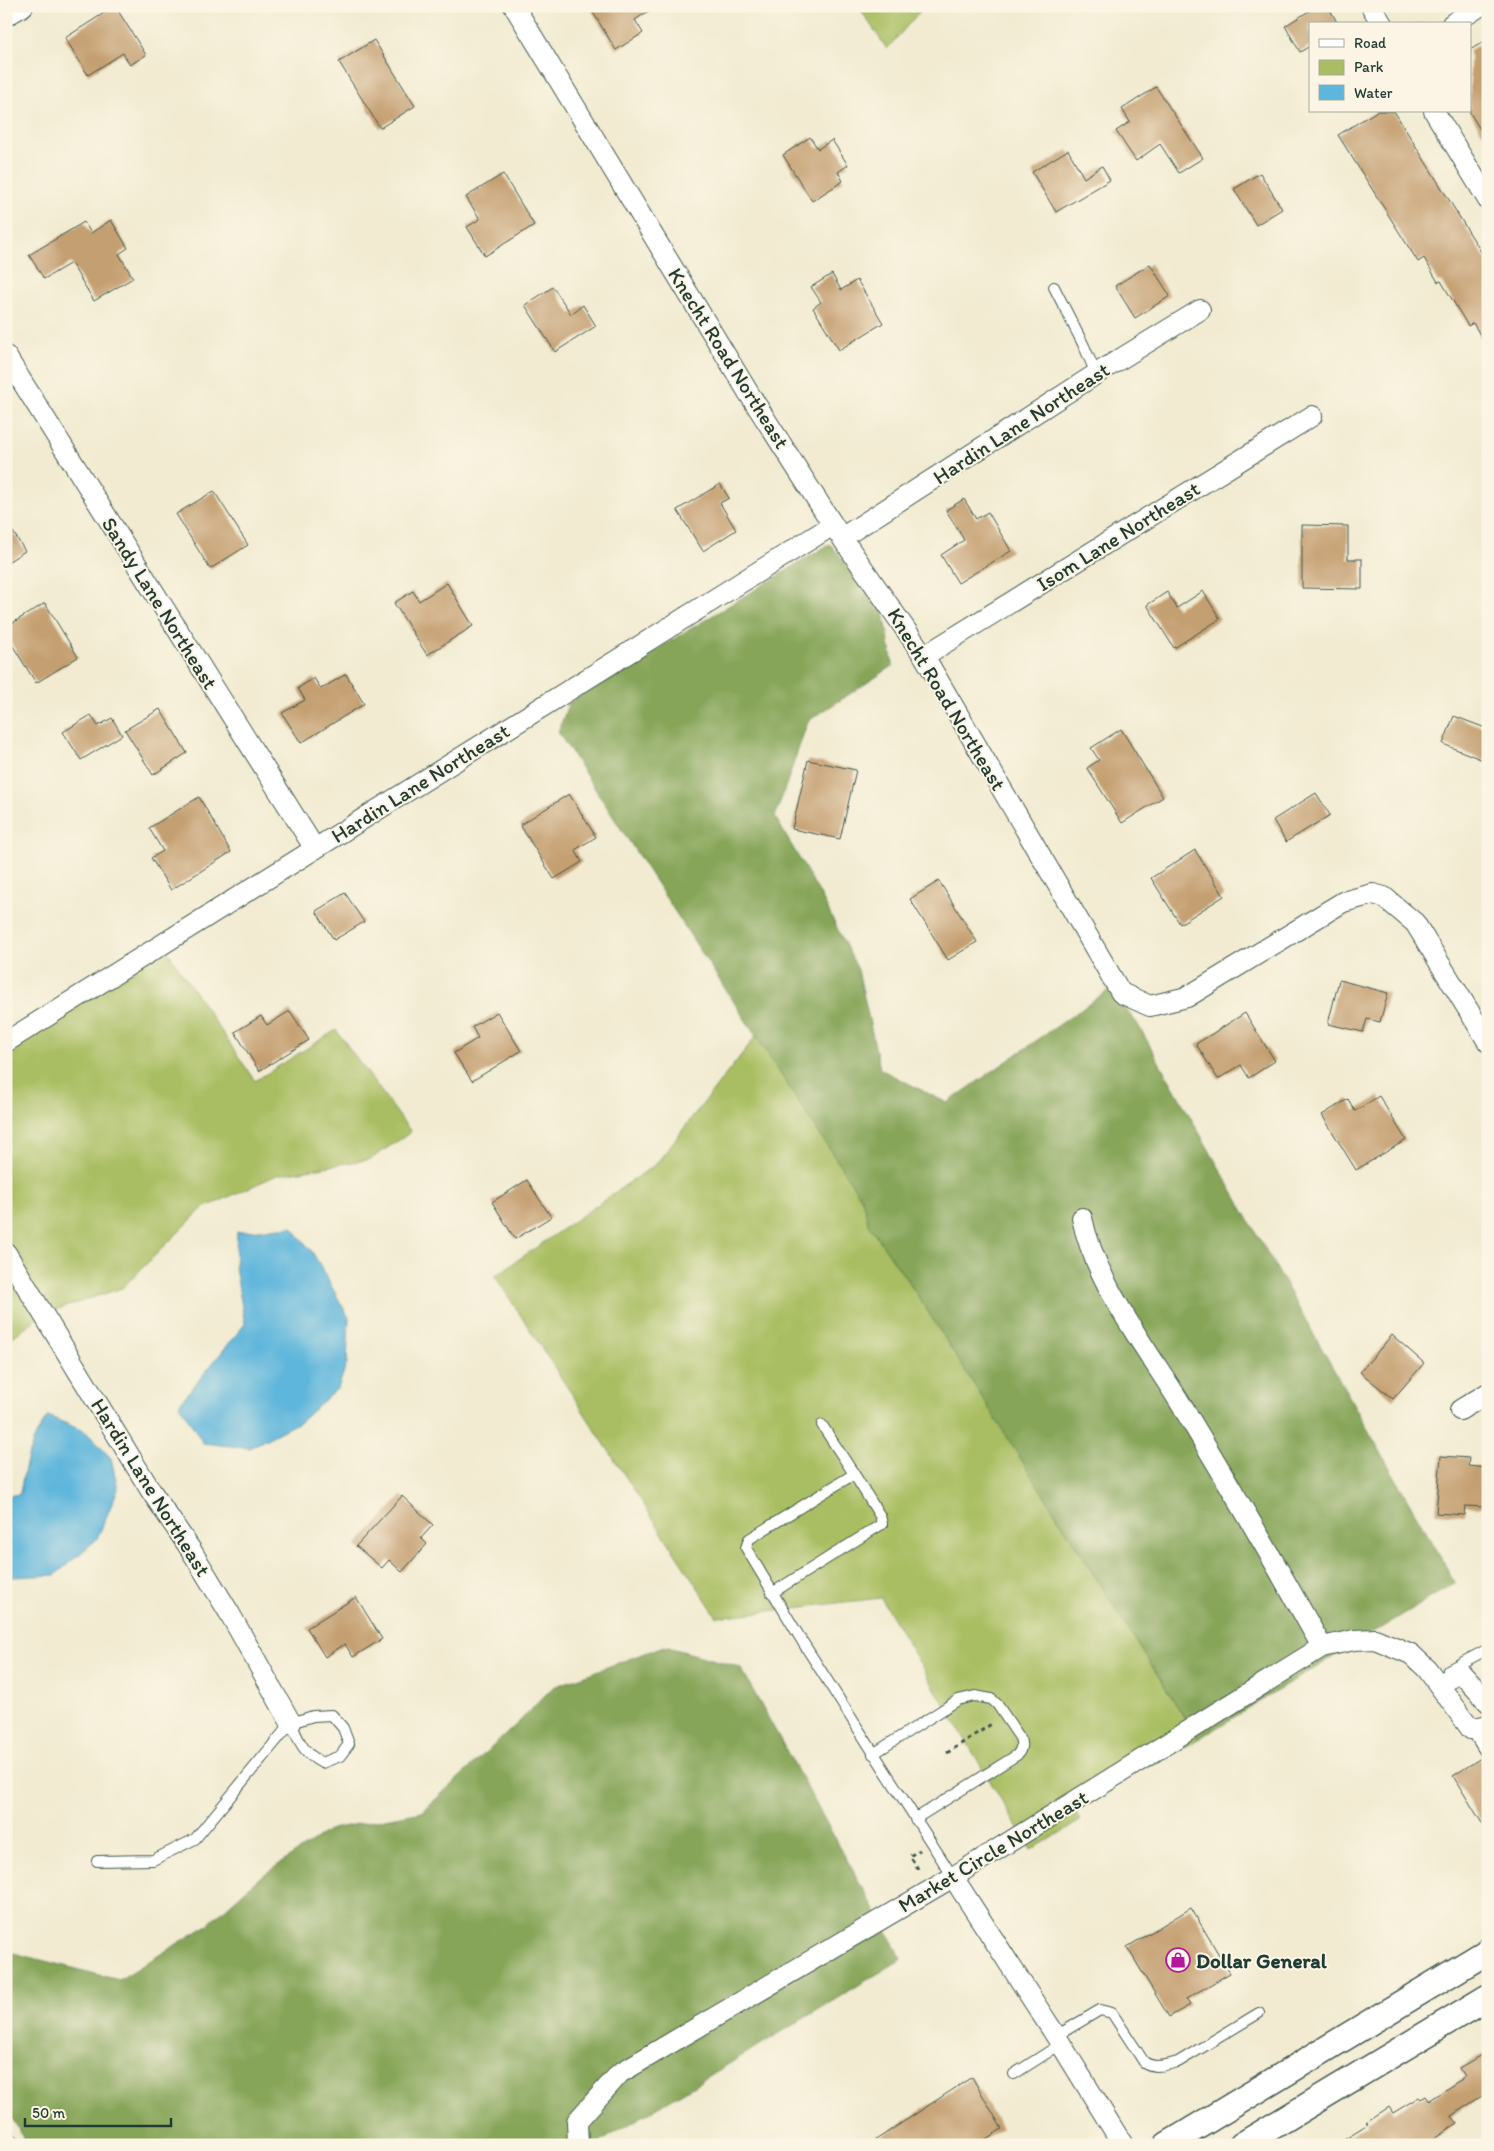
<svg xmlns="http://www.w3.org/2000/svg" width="1494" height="2151" font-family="Itim,sans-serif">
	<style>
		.green { fill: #a9be62; stroke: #647e4b }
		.forest { fill: #86a558; stroke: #527146 }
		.water { fill: #5fb6dc; stroke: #3f7a88 }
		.building { fill: #c49f71 }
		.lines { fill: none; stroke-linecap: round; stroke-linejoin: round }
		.service-casing { stroke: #3f574c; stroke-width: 12 }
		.minor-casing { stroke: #3f574c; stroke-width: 22 }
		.tertiary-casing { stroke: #3f574c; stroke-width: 28 }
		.path { stroke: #3f574c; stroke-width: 3; stroke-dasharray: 4 4; stroke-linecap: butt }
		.service { stroke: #fff; stroke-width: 10 }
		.minor { stroke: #fff; stroke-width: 20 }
		.tertiary { stroke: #fff; stroke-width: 25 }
		.labels { text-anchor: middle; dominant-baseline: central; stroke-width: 4; stroke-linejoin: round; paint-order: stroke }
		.street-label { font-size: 21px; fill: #1f3d34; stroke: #fcf5e5 }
		.poi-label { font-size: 21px; font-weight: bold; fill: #1f3d34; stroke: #fcf5e5; text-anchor: start }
	</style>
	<rect width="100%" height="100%" fill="#fcf5e5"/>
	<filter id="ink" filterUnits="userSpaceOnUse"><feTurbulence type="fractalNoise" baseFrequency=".02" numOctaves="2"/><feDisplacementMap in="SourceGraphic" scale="10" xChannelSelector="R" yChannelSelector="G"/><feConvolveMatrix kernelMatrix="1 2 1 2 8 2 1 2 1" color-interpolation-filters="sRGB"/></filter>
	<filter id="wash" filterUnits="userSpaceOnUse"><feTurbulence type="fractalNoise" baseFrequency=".0096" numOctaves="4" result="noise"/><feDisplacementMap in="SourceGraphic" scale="20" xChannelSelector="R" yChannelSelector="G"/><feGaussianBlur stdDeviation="1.12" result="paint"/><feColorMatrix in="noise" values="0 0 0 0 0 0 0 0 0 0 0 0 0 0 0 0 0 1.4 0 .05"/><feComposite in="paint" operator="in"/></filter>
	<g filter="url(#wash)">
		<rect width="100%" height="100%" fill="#f2ebd2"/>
		<path class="green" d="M858 6H920L921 10 887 49Z
			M162 943 255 1081 336 1030 411 1132 371 1159 277 1175 202 1209 122 1288 43 1314 6 1342V1037Z
			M756 1036 862 1199 869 1225 918 1296 1198 1739 1165 1758 1070 1800 1080 1821 1031 1850 881 1598 717 1617 495 1276 656 1164Z"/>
		<path class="forest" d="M830 544 883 606 893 666 808 721 775 817 820 894 858 970 880 1069 947 1103 1109 990 1137 1023 1455 1583 1198 1739 918 1296 869 1225 862 1199 558 732 569 703Z
			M664 1646 740 1667 902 1959 595 2145H27L6 2107V1951L119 1980 206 1926 259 1878 331 1829 422 1812 518 1723 553 1687Z"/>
		<path class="water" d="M292 1227 313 1253 349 1318 347 1363 338 1388 301 1421 249 1448 203 1443 179 1404 245 1324 235 1267 237 1232Z
			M48 1416 86 1432 111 1458 118 1489 97 1539 55 1575 13 1577 6 1581V1496L20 1494C24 1467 31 1438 48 1416Z"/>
		<g id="blocks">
			<path class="building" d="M115 6 146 55 130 65 123 53 88 75 65 38Z
				M589 6H656L635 20 643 33 616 50Z
				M1317 6H1328L1338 24H1310V46L1300 52 1285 26Z
				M1488 39V142L1470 113V50Z
				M374 40 415 106 380 128 339 62Z
				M1156 87 1203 158 1179 173 1160 144 1136 161 1116 131 1130 122 1122 109Z
				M1377 111H1394L1488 263V348L1473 323 1468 326 1441 281 1438 282 1424 258 1418 262 1338 135Z
				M810 137 818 149 832 140 848 165 838 172 843 181 812 201 783 155Z
				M1068 150 1084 178 1102 166 1110 180 1056 212 1032 172Z
				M1260 173 1282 209 1256 225 1234 189Z
				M503 174 534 225 485 256 467 227 480 219 466 197Z
				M111 220 128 248 119 254 133 278 94 301 71 263 44 279 29 255 84 222 91 233Z
				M1150 264 1170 296 1135 318 1115 286Z
				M832 274 841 290 857 280 883 323 839 350 813 308 821 302 811 287Z
				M553 287 571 314 583 305 596 326 555 352 525 305Z
				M720 484 729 498 720 503 736 530 703 551 677 510Z
				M214 491 248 545 210 569 176 514Z
				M964 499 976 519 988 512 1011 551 958 583 941 555 964 540 946 510Z
				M6 521 25 551 6 563Z
				M1302 525 1348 526V559H1362V589L1302 588Z
				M447 583 473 626 427 655 394 603 413 591 419 601Z
				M1203 591 1220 619 1174 648 1147 605 1167 592 1177 608Z
				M45 603 78 657 36 683 6 635V627Z
				M346 674 364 704 301 743 282 713 305 700 298 688 314 678 321 689Z
				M160 709 187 753 153 775 125 730Z
				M91 715 98 726 112 718 122 735 81 760 63 732Z
				M1454 716 1488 729V762L1443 744Z
				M1121 729 1163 797 1122 823 1087 768 1099 760 1091 748Z
				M808 760 856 770 840 839 792 829Z
				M1316 793 1330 815 1286 842 1273 820Z
				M569 794 596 837 575 850 582 862 554 879 520 825Z
				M199 797 231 852 171 890 151 858 163 851 149 828Z
				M1195 850 1224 896 1180 924 1151 878Z
				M939 881 977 942 948 960 910 899Z
				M345 893 364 922 334 940 316 911Z
				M1339 980 1388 993 1380 1022 1367 1019 1363 1032 1328 1024Z
				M290 1011 309 1040 259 1071 235 1032 261 1016 267 1025Z
				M497 1012 521 1051 472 1081 454 1053 478 1038 472 1027Z
				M1245 1013 1275 1061 1249 1078 1241 1065 1218 1079 1196 1044Z
				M1379 1096 1406 1140 1356 1170 1322 1115 1348 1099 1355 1111Z
				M527 1180 551 1217 515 1239 492 1202Z
				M1392 1335 1424 1363 1393 1399 1360 1372Z
				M1441 1456 1469 1458 1468 1466 1488 1468 1484 1507 1465 1506 1464 1515 1436 1513Z
				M402 1496 433 1525 421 1538 427 1544 402 1572 389 1560 382 1568 356 1546Z
				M356 1597 382 1639 353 1657 345 1644 325 1657 307 1628Z
				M1481 1758 1488 1762V1833L1453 1776Z
				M1191 1908 1230 1973 1186 1999 1190 2005 1169 2017 1127 1947Z
				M1488 2051V2092L1451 2116 1457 2124 1424 2145H1334L1368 2124 1366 2122 1389 2107 1393 2113 1419 2097 1421 2099 1426 2096 1429 2100 1465 2077 1459 2068Z
				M972 2077 1002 2129 976 2145H868Z"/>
		</g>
	</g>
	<g filter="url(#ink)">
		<use href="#blocks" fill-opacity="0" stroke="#3f574c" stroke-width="1"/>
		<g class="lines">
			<g class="service-casing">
				<path id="service" d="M1054 287 1084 346 1096 374
					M822 1425 854 1474 749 1539 746 1548 802 1641 953 1877
					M772 1593 882 1524 880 1516 854 1474
					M1448 1670 1488 1649
					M1471 1729 1487 1755
					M873 1754 958 1700 975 1696 991 1699 997 1704 1020 1738C1022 1745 1022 1749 1017 1755L915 1819
					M97 1861 153 1860 195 1839 291 1723 313 1716 332 1715 343 1728 349 1744 340 1756 322 1763C303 1753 299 1741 291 1723
					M1056 2036 1100 2010 1112 2013 1144 2062C1154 2069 1166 2065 1178 2062L1259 2013
					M1014 2074 1061 2044
					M6 2130 15 2145"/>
			</g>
			<g class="minor-casing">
				<path id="minor" d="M514 6 748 392 833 525 924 656 1121 993 1150 1006 1187 997 1343 902 1373 894 1384 897 1415 923 1488 1042
					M1371 6 1382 24
					M6 16 23 6
					M1452 24 1480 6
					M1434 111 1488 200
					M6 356 315 849
					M843 537 1096 374 1200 310
					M924 656 1312 416
					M6 1042 833 525
					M1082 1218C1095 1281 1145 1346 1179 1401 1228 1482 1276 1564 1322 1647
					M6 1253 151 1491 191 1550 230 1614 291 1723
					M1460 1410 1488 1393
					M1439 1684 1461 1673 1488 1702
					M953 1877 1056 2036 1123 2145
					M578 2145 577 2121 620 2073 953 1877 1322 1647 1354 1640 1375 1639 1411 1654 1427 1669 1471 1729 1488 1725"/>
			</g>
			<g class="tertiary-casing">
				<path id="tertiary" d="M1167 2145 1488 1951
					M1242 2145 1488 1997"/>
			</g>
			<path class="path" d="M947 1753 993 1723
				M918 1869 910 1856 919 1850"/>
			<use href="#service" class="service"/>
			<use href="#minor" class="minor"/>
			<use href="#tertiary" class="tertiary"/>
		</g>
	</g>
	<defs>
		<g id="shop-ring" transform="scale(1.25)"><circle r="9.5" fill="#fcf5e5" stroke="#b5179e" stroke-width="1.5"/><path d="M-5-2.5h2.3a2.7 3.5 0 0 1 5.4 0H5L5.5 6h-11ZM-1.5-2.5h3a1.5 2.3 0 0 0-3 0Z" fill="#b5179e"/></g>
	</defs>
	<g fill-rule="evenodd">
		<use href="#shop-ring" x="1178" y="1960"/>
	</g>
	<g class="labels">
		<g class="street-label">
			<text transform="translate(729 358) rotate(58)">Knecht Road Northeast</text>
			<text transform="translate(1021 423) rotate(-33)">Hardin Lane Northeast</text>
			<text transform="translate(1118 536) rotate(-32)">Isom Lane Northeast</text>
			<text transform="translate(160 603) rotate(58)">Sandy Lane Northeast</text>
			<text transform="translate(947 699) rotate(59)">Knecht Road Northeast</text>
			<text transform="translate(420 783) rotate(-32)">Hardin Lane Northeast</text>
			<text transform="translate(151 1487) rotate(58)">Hardin Lane Northeast</text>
			<text transform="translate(993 1851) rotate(-31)">Market Circle Northeast</text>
		</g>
		<g class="poi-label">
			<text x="1196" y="1960">Dollar General</text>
		</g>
	</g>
	<rect width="1494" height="2151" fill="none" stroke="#fcf5e5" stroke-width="25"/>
	<rect x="1309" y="22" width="162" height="90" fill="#fcf5e5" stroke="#a4ab9e"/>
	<rect x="1319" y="39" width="25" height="8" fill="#ffffff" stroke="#a4ab9e"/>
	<text x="1354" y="48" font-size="15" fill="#1f3d34">Road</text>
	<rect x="1319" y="60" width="25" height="15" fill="#a9be62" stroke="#a4ab9e"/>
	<text x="1354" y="72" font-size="15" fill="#1f3d34">Park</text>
	<rect x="1319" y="85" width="25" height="15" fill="#5fb6dc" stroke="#a4ab9e"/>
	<text x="1354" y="98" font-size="15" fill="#1f3d34">Water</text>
	<path d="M25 2118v8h146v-8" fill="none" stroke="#1f3d34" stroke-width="2.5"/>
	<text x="32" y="2118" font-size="15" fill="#1f3d34" stroke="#fcf5e5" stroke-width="4" paint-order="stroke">50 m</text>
</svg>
